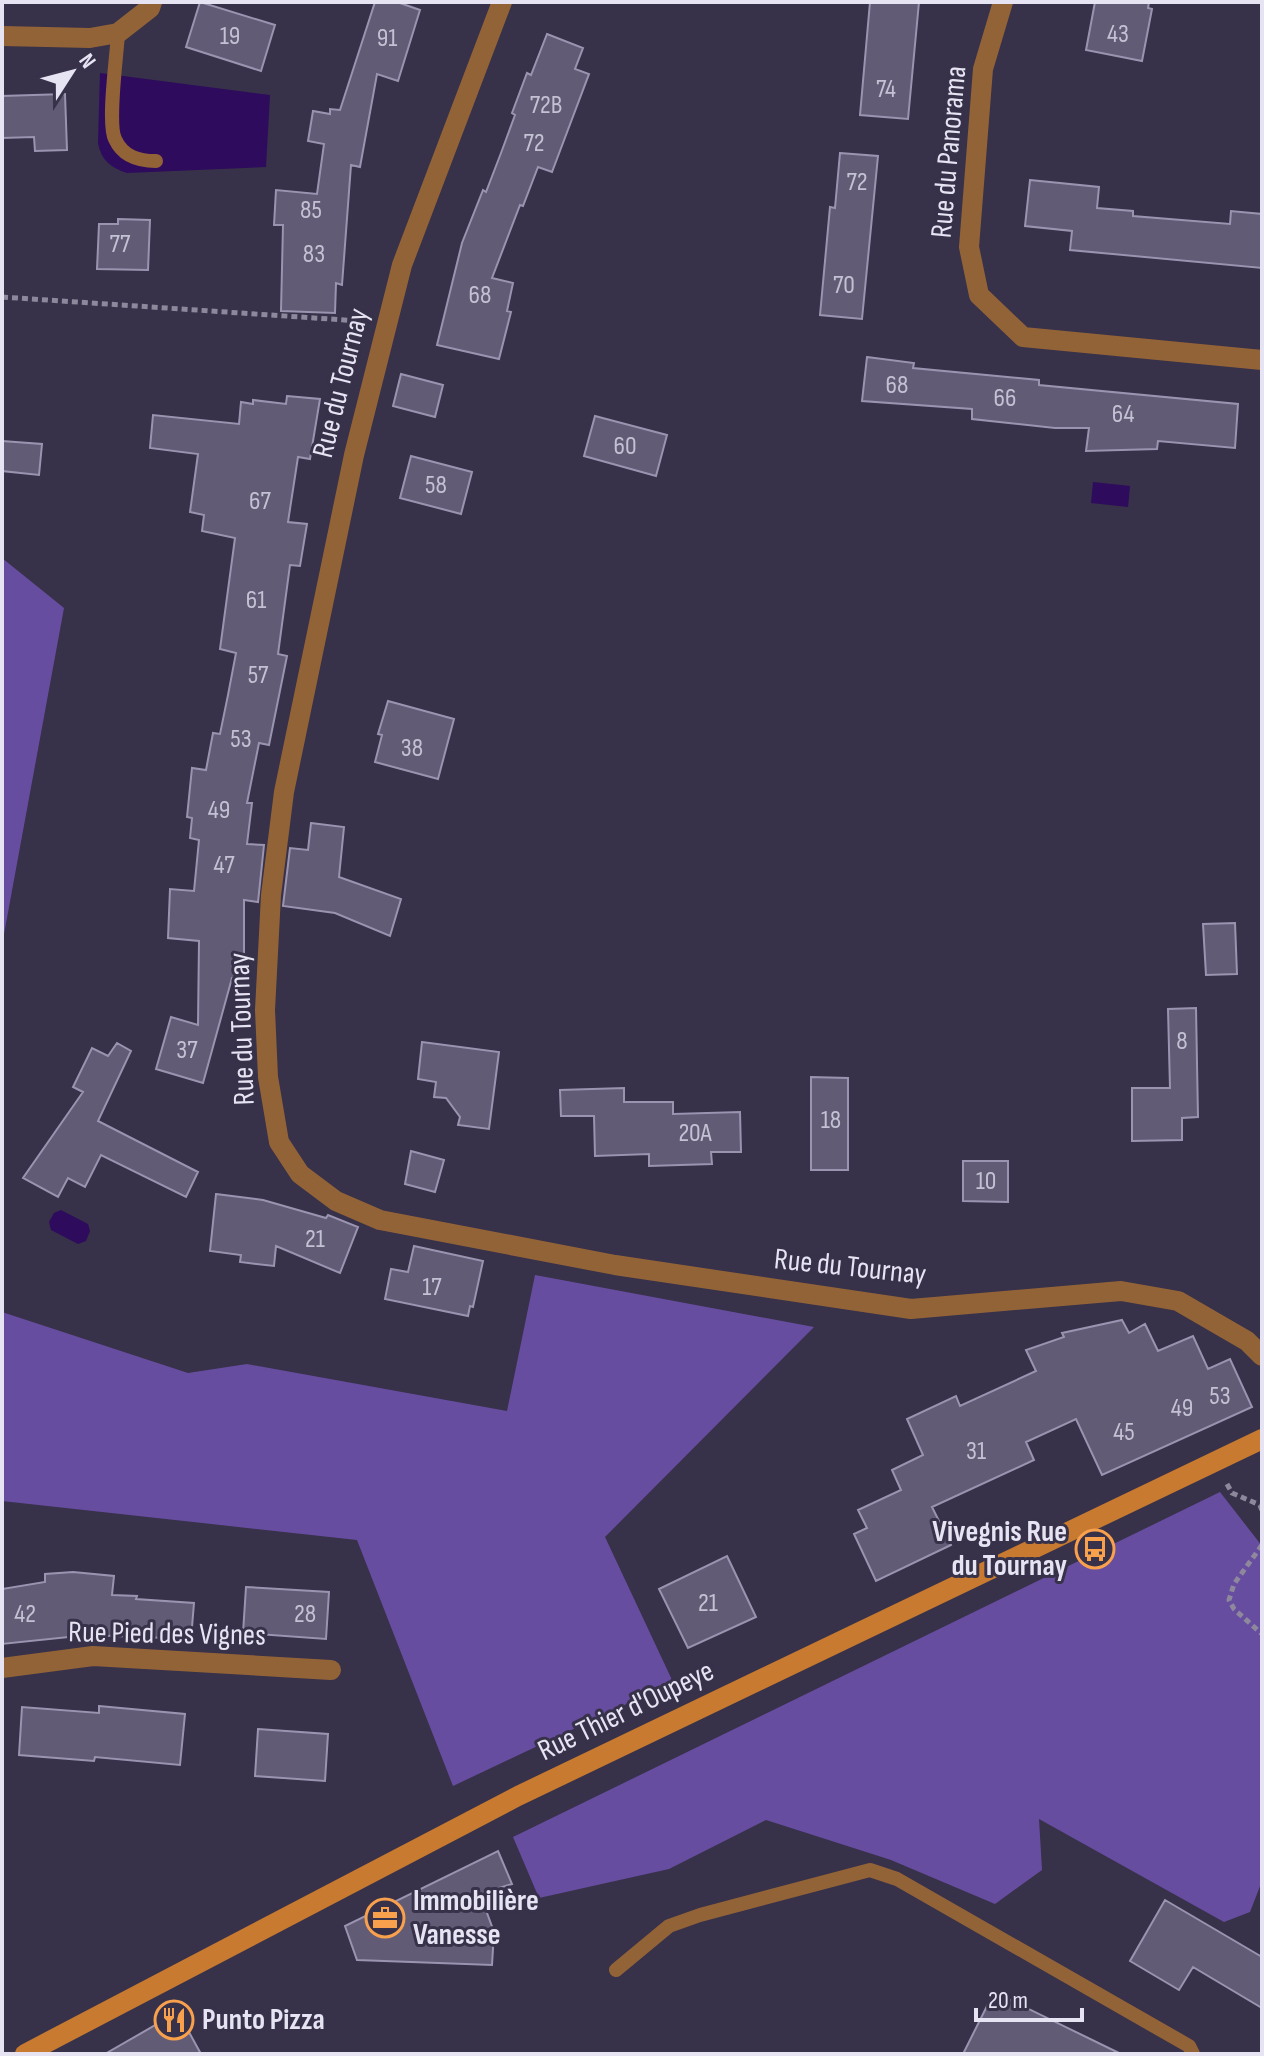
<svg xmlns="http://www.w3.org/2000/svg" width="1264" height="2056" font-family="'Sofia Sans Condensed',sans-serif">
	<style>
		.green { fill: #674da0 }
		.water { fill: #2e0b5d }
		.building { fill: #615b75; stroke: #9b94b1; stroke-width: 2 }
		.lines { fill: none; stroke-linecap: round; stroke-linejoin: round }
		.path { stroke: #8d889c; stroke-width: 5; stroke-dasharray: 6 4; stroke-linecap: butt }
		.service { stroke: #936338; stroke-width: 14 }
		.minor { stroke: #936338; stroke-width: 20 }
		.secondary { stroke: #c77a30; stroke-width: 20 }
		.labels { text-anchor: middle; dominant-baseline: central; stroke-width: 6; stroke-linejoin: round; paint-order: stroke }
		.number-label { font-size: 26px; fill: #c5c1d4 }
		.street-label { font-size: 30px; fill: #e6e3f3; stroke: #373149 }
		.poi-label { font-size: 30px; font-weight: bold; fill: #e6e3f3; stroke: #373149; text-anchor: start }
	</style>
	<rect width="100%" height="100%" fill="#373149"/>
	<path class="green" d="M2 558 64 608 2 945Z
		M535 1275 814 1327 605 1537 673 1682 453 1786 357 1540 2 1501V1312L188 1373 247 1364 507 1411Z
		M1220 1492 1262 1546V1881L1250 1912 1224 1922 1039 1819 1042 1870 995 1904 891 1860 766 1820 669 1869 539 1898 513 1837Z"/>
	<path class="water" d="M100 73 270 95 266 167 127 173C111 168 101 160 98 143Z
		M1093 482 1130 486 1128 507 1091 503Z
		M61 1210 88 1224 90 1231 86 1241 78 1244 51 1230 49 1222 54 1213Z"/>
	<path class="building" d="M200 2 275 25 261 71 186 47Z
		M375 2H397L420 10 398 81 377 74 360 167 351 165 342 285 336 283 335 313 281 311 283 225H274L276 190 317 194 324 144 308 141 313 111 330 114V109L340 110Z
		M870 2H919L908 119 860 115Z
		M1095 2H1149L1148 8 1152 9 1142 61 1086 50Z
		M547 34 583 48 575 69 589 74 552 172 538 167 523 206 520 205 492 278 513 283 507 311 511 312 499 359 437 345 462 243 483 190 486 192 501 153 515 115 512 113 527 73 531 75Z
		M65 94 67 150 35 151 34 137 2 138V96Z
		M840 153 878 156 862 319 820 315 830 207 835 208Z
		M1030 180 1099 187 1097 208 1133 211V216L1230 224 1231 211 1262 214V268L1070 250 1072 231 1025 226Z
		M118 219 150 220 148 270 97 269 99 224H118Z
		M867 357 914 363 913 368 1039 380V385L1238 404 1235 448 1158 441 1157 449 1086 451 1089 428H1055L972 419V409L862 401Z
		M401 374 443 385 435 417 393 406Z
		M287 396 320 399 310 459 298 457 288 522 307 524 300 566 290 565 278 654 287 656 269 745 259 743 247 803H252L247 844 264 845 258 902 244 900V978H232L203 1083 156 1069 171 1017 198 1025 199 941 168 938 170 889 194 891 199 840 190 838 192 818 187 817 192 768 206 770 213 733 220 734 228 695 236 653 220 649 235 538 202 531 204 515 190 512 198 454 150 448 153 415 239 424 241 402 253 404V400L286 404Z
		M595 416 667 435 656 476 584 456Z
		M2 441 42 444 39 475 2 471Z
		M411 456 472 472 461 514 400 498Z
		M388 701 454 719 438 779 375 762 382 735 378 734Z
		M311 823 344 827 339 877 401 899 390 936 335 913 283 906 290 848 308 850Z
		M1235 923 1237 974 1206 975 1203 924Z
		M1196 1008 1198 1117 1182 1118V1140L1132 1141V1088H1170L1168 1009Z
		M422 1042 499 1052 489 1129 458 1125 460 1117 446 1098 434 1097 436 1082 418 1079Z
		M117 1043 131 1051 98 1121 198 1172 186 1197 101 1155 85 1187 68 1178 58 1197 23 1178 83 1092 73 1087 92 1048 108 1056Z
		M811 1077 848 1078V1170H811Z
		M624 1088V1102H673V1114L740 1112 741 1152H711L712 1164 649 1166V1154L595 1156 594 1116H561L560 1090Z
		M411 1151 444 1160 435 1192 405 1184Z
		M963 1161H1008V1202L963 1201Z
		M216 1194 263 1200 326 1218 328 1215 358 1227 340 1273 276 1246 274 1266 240 1262 241 1255 210 1251Z
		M414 1246 483 1261 473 1307 470 1306 468 1316 385 1299 391 1269 408 1272Z
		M1122 1320 1129 1333 1145 1324 1158 1351 1193 1336 1208 1369 1230 1359 1252 1407 1102 1475 1076 1419 1026 1442 1034 1460 932 1507 951 1545 876 1581 854 1534 867 1528 858 1510 901 1490 892 1470 923 1455 907 1419 956 1396 960 1406 1036 1371 1026 1350 1064 1337 1062 1333Z
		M727 1556 756 1617 688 1648 659 1589Z
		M73 1572 114 1576 112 1595 137 1596 136 1599 194 1603 191 1639 88 1635 2 1644V1589L45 1582V1574Z
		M246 1587 329 1592 326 1639 243 1633Z
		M99 1706 185 1714 180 1765 95 1757 94 1761 19 1755 22 1707 99 1713Z
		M258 1729 328 1734 325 1781 255 1776Z
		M498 1851 512 1884 480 1894 494 1932 492 1965 357 1960 345 1926Z
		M1165 1900 1262 1957V2008L1193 1967 1179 1990 1130 1961Z
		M994 1992 1121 2054H963Z
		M178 2012 201 2054H105Z"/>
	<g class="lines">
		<path class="path" d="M2 297 360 321
			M1227 1484 1232 1493 1260 1505 1262 1511
			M1262 1545 1234 1584 1229 1600 1234 1609 1262 1634"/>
		<path class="service" d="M118 33C117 55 107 123 115 139 123 157 139 161 156 161
			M616 1970 669 1926 700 1915 870 1870 897 1879 1189 2046 1193 2054"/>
		<path class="minor" d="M502 2 402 265 354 455 284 792 271 895 265 1010 268 1077 279 1142 300 1174 336 1201 380 1220 615 1265 911 1309 1121 1291 1178 1301 1247 1341 1262 1356
			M1003 2 983 69 969 247 979 295 1023 337 1262 360
			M2 36 90 38 118 33 150 8 152 2
			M2 1668 93 1656 331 1670"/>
		<path class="secondary" d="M25 2054 518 1796 1262 1439"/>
	</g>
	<defs>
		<g id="bus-ring" transform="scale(2)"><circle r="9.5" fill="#373149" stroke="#f9a04d" stroke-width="1.5"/><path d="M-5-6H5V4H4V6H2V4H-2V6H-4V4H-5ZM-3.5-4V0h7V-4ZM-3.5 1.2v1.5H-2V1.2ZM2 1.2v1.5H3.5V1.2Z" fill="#f9a04d"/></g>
		<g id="office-ring" transform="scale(2)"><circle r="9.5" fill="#373149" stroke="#f9a04d" stroke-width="1.5"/><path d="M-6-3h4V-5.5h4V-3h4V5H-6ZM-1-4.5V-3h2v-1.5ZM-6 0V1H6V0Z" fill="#f9a04d"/></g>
		<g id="restaurant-ring" transform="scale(2)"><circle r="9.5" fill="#373149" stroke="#f9a04d" stroke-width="1.5"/><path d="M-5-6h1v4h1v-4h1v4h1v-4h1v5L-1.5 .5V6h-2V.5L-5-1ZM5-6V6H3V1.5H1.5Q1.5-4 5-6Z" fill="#f9a04d"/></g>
	</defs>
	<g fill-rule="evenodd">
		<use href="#bus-ring" x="1095" y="1549"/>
		<use href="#office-ring" x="385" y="1918"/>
		<use href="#restaurant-ring" x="174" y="2020"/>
	</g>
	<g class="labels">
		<g class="number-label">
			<text x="1118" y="34">43</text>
			<text x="230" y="36">19</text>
			<text x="387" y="38">91</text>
			<text x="886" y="89">74</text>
			<text x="546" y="105">72B</text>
			<text x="534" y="143">72</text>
			<text x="857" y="182">72</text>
			<text x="311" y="210">85</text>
			<text x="120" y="244">77</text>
			<text x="314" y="254">83</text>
			<text x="844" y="285">70</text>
			<text x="480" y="295">68</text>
			<text x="897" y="385">68</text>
			<text x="1005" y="398">66</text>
			<text x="1123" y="414">64</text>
			<text x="625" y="446">60</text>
			<text x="436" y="485">58</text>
			<text x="260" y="501">67</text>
			<text x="256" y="600">61</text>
			<text x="258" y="675">57</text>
			<text x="241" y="739">53</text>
			<text x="412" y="748">38</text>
			<text x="219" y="810">49</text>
			<text x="224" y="865">47</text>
			<text x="1182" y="1041">8</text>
			<text x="187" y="1050">37</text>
			<text x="831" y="1120">18</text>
			<text x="695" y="1133">20A</text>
			<text x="986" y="1181">10</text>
			<text x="315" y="1239">21</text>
			<text x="432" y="1287">17</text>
			<text x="1220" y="1396">53</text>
			<text x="1182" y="1408">49</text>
			<text x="1124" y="1432">45</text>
			<text x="976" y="1451">31</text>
			<text x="708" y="1603">21</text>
			<text x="25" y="1614">42</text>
			<text x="305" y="1614">28</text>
		</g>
		<g class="street-label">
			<text transform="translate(949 152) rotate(-85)">Rue du Panorama</text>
			<text transform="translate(341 383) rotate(-76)">Rue du Tournay</text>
			<text transform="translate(242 1029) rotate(-92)">Rue du Tournay</text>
			<text transform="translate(850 1267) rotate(6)">Rue du Tournay</text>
			<text transform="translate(167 1634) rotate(1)">Rue Pied des Vignes</text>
			<text transform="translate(626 1711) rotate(-26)">Rue Thier d'Oupeye</text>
		</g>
		<g class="poi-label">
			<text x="1067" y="1532" text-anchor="end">Vivegnis Rue<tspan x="1067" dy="34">du Tournay</tspan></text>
			<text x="413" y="1901">Immobilière<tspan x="413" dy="34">Vanesse</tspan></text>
			<text x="202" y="2020">Punto Pizza</text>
		</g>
	</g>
	<rect width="1264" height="2056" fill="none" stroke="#e6e3f3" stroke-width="8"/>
	<g transform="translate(72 72) rotate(54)" stroke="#373149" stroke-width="6" paint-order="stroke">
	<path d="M0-6L14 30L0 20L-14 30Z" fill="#e6e3f3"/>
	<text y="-12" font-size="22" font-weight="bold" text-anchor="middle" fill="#e6e3f3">N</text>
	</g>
	<path d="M976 2008v12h106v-12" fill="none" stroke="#e6e3f3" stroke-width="4"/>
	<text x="988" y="2008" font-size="24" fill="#e6e3f3" stroke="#373149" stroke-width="6" paint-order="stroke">20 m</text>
</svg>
